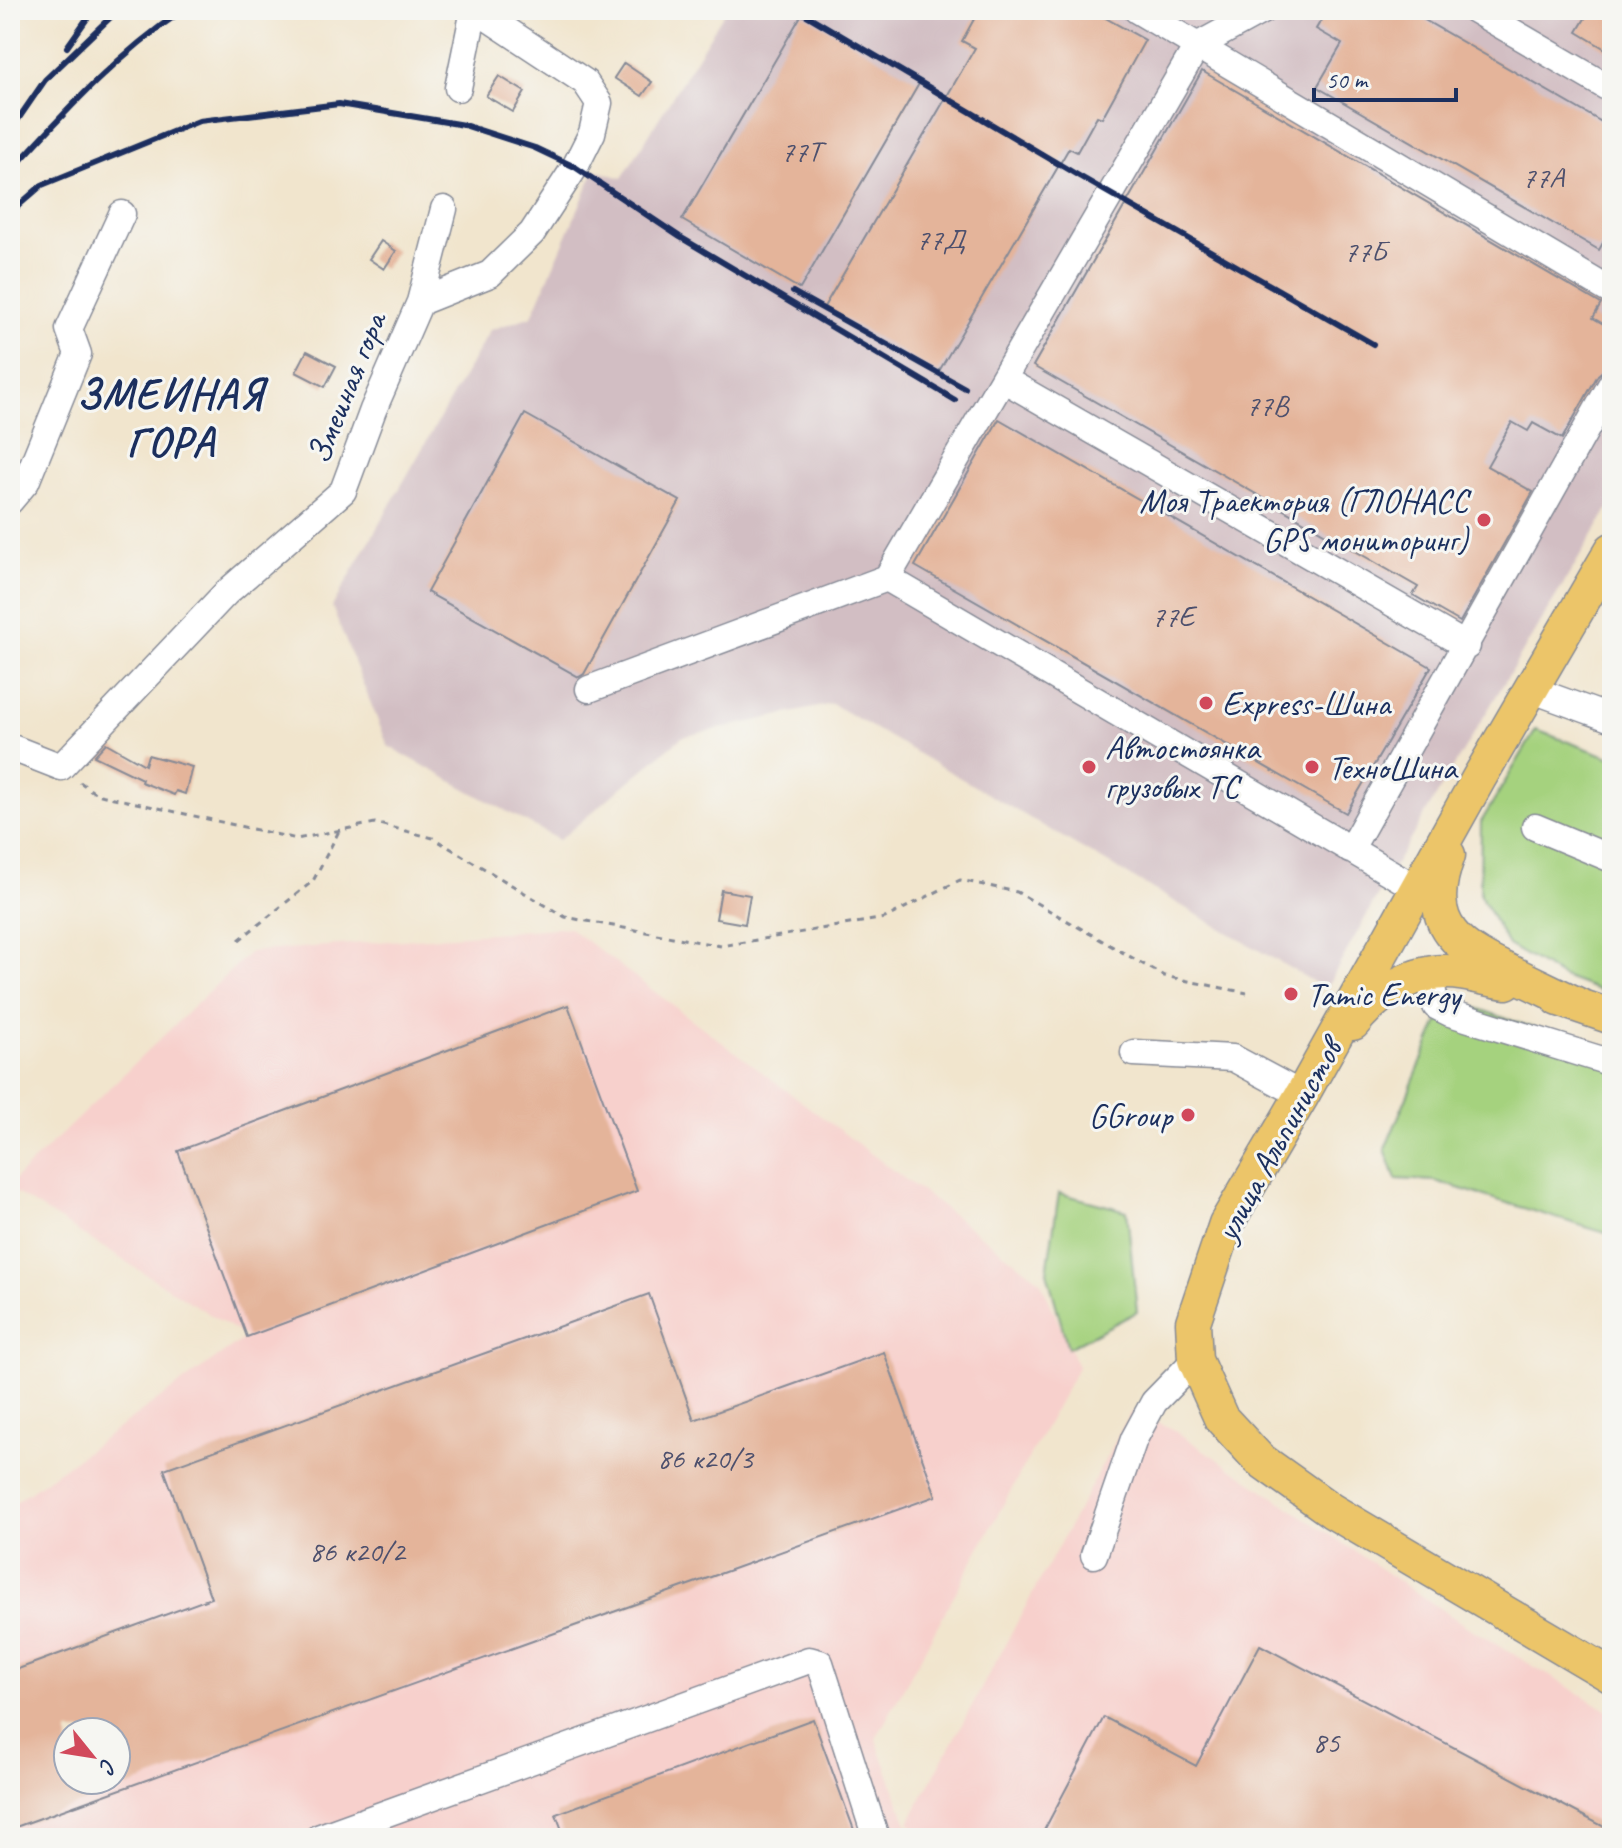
<svg xmlns="http://www.w3.org/2000/svg" width="1622" height="1848" font-family="Caveat,sans-serif">
	<style>
		.built { fill: #f7d0cc; fill-rule: evenodd }
		.industrial { fill: #d2bec3 }
		.green { fill: #a5d27e; stroke: #60806e; stroke-width: 2 }
		.building { fill: #e4b49a; fill-rule: evenodd }
		.lines { fill: none; stroke-linecap: round; stroke-linejoin: round }
		.minor-casing { stroke: #868a96; stroke-width: 29 }
		.major-casing { stroke: #868a96; stroke-width: 37 }
		.path { stroke: #868a96; stroke-width: 3; stroke-dasharray: 6 6; stroke-linecap: butt }
		.minor { stroke: #fff; stroke-width: 26 }
		.major { stroke: #ecc569; stroke-width: 34 }
		.rail { stroke: #1b2f5e; stroke-width: 6 }
		.poi-dot { fill: #d1495b; stroke: #f6f6f2; stroke-width: 3 }
		.labels { text-anchor: middle; dominant-baseline: central; stroke-width: 6; stroke-linejoin: round; paint-order: stroke }
		.number-label { font-size: 30px; fill: #4d506d }
		.street-label { font-size: 34px; fill: #1b2f5e; stroke: #f6f6f2 }
		.poi-label { font-size: 34px; fill: #1b2f5e; stroke: #f6f6f2; text-anchor: start }
		.district-label { font-size: 42px; font-weight: bold; letter-spacing: 2px; fill: #1b2f5e; stroke: #f6f6f2 }
	</style>
	<rect width="100%" height="100%" fill="#f6f6f2"/>
	<filter id="ink" filterUnits="userSpaceOnUse"><feTurbulence type="fractalNoise" baseFrequency=".0125" numOctaves="2"/><feDisplacementMap in="SourceGraphic" scale="16" xChannelSelector="R" yChannelSelector="G"/><feConvolveMatrix kernelMatrix="1 2 1 2 8 2 1 2 1" color-interpolation-filters="sRGB"/></filter>
	<filter id="wash" filterUnits="userSpaceOnUse"><feTurbulence type="fractalNoise" baseFrequency=".006" numOctaves="4" result="noise"/><feDisplacementMap in="SourceGraphic" scale="32" xChannelSelector="R" yChannelSelector="G"/><feGaussianBlur stdDeviation="1.8" result="paint"/><feColorMatrix in="noise" values="0 0 0 0 0 0 0 0 0 0 0 0 0 0 0 0 0 1.4 0 .05"/><feComposite in="paint" operator="in"/></filter>
	<g filter="url(#wash)">
		<rect width="100%" height="100%" fill="#f1e5cd"/>
		<path class="built" d="M568 927 1040 1280 1078 1367 876 1739 912 1838H10V1506L246 1337 10 1189V1184L250 952ZM68 1732H116V1780H68Z
			M1131 1412 1171 1428 1466 1626 1612 1713V1838H925L909 1822Z"/>
		<path class="industrial" d="M726 10H1612V503L1390 873 1326 989 832 704 682 737 559 840 388 746 332 607 490 330 532 316 595 170 622 178Z"/>
		<path class="green" d="M1536 730 1612 758V995L1563 977 1508 945 1480 895 1481 822Z
			M1448 998 1527 1026 1612 1051V1235L1435 1181 1396 1179 1385 1149Z
			M1059 1193 1127 1211 1137 1312 1068 1348 1047 1272Z"/>
		<g id="blocks">
			<path class="building" d="M979 10H1091L1145 40 1102 118 1097 116 1077 152 1069 148 938 373 824 307 975 48 962 41Z
				M1327 10H1407L1612 128V227L1599 250 1317 87 1342 44 1316 29Z
				M1590 10H1612V53L1577 32Z
				M802 14 920 82 800 289 682 220Z
				M624 63 652 82 642 96 614 78Z
				M1202 71 1601 304 1593 318 1612 329V359L1606 368 1598 375 1562 439 1533 423 1528 431 1512 422 1487 466 1533 492 1460 622 1413 595 1418 587 1033 366Z
				M499 76 525 92 513 112 486 96Z
				M381 241 396 251 384 269 369 259Z
				M307 351 336 366 325 387 296 372Z
				M525 414 680 501 584 674 579 677 427 592Z
				M999 419 1431 667 1346 813 915 566Z
				M106 743 145 765 148 755 192 767 185 794 176 791 174 795 141 782 142 779 94 756Z
				M721 890 750 895 745 924 716 919Z
				M568 1005 637 1191 247 1337 178 1151Z
				M649 1294 694 1420 884 1352 936 1496 10 1829V1672L211 1598 164 1469ZM68 1732H116V1780H68Z
				M1260 1645 1612 1831V1838H1040L1104 1717 1196 1766Z
				M813 1719 857 1838H565L556 1814Z"/>
		</g>
	</g>
	<g filter="url(#ink)">
		<use href="#blocks" fill-opacity="0" stroke="#868a96" stroke-width="2"/>
		<g class="lines">
			<g class="minor-casing">
				<path id="minor" d="M1137 10 1612 292
					M1475 10 1612 90
					M458 88 474 10
					M420 302 444 209
					M1003 379 1467 646
					M10 501 26 482 78 354 69 329 122 214
					M887 578 1418 889
					M589 689 887 578 1197 46 1263 10
					M1530 689 1612 719
					M10 747 61 767 226 593 343 491 373 410 420 302 490 274 532 233 575 167 592 133 599 103 585 82 476 10
					M1535 827 1612 859
					M1350 850 1612 383
					M1429 974 1436 1006 1450 1013 1612 1063
					M1134 1053 1233 1058 1302 1095
					M1094 1555 1134 1439 1154 1402 1195 1360
					M318 1838 809 1660 820 1663 876 1838"/>
			</g>
			<g class="major-casing">
				<path id="major" d="M1612 550 1479 778 1302 1095 1226 1224 1193 1322 1195 1360 1221 1418 1259 1459 1332 1511 1612 1676
					M1448 855C1421 927 1459 949 1518 976 1539 986 1559 996 1580 1006
					M1559 999 1612 1017
					M1353 1023C1374 996 1408 973 1444 972 1463 971 1486 979 1506 982"/>
			</g>
			<path class="path" d="M80 782 96 794 297 839 375 823 433 838 565 917 721 946 885 918 960 880 1017 892 1164 976 1247 993
				M239 940 313 881 339 831"/>
			<use href="#minor" class="minor"/>
			<use href="#major" class="major"/>
			<path class="rail" d="M798 10 1079 176 1373 344
				M67 47 93 10
				M10 131 45 80 118 10
				M10 172C66 111 114 57 183 10
				M10 213 42 185 199 121 339 104 464 125 535 148 575 167 680 237 955 400
				M793 292 965 388"/>
		</g>
	</g>
	<g class="poi-dot">
		<circle cx="1484" cy="520" r="8"/>
		<circle cx="1206" cy="703" r="8"/>
		<circle cx="1089" cy="767" r="8"/>
		<circle cx="1312" cy="767" r="8"/>
		<circle cx="1291" cy="994" r="8"/>
		<circle cx="1188" cy="1115" r="8"/>
	</g>
	<g class="labels">
		<g class="number-label">
			<text x="801" y="151">77Т</text>
			<text x="1543" y="177">77А</text>
			<text x="940" y="239">77Д</text>
			<text x="1365" y="251">77Б</text>
			<text x="1267" y="405">77В</text>
			<text x="1173" y="616">77Е</text>
			<text x="705" y="1458">86 к20/3</text>
			<text x="357" y="1551">86 к20/2</text>
			<text x="1326" y="1742">85</text>
		</g>
		<g class="street-label">
			<text transform="translate(346 388) rotate(-68)">Змеиная гора</text>
			<text transform="translate(1278 1140) rotate(-61)">улица Альпинистов</text>
		</g>
		<g class="poi-label">
			<text x="1468" y="500" text-anchor="end">Моя Траектория (ГЛОНАСС<tspan x="1468" dy="39">GPS мониторинг)</tspan></text>
			<text x="1222" y="703">Express-Шина</text>
			<text x="1105" y="747">Автостоянка<tspan x="1105" dy="39">грузовых ТС</tspan></text>
			<text x="1328" y="767">ТехноШина</text>
			<text x="1307" y="994">Tamic Energy</text>
			<text x="1172" y="1115" text-anchor="end">GGroup</text>
		</g>
		<g class="district-label">
			<text x="171" y="394">ЗМЕИНАЯ<tspan x="171" dy="48">ГОРА</tspan></text>
		</g>
	</g>
	<rect width="1622" height="1848" fill="none" stroke="#f6f6f2" stroke-width="40"/>
	<g transform="translate(92 1756) rotate(120)"><circle r="38" fill="#f6f6f2" stroke="#9ea6b7" stroke-width="2"/>
	<path d="M0-6L14 30L0 20L-14 30Z" fill="#d1495b"/>
	<text y="-12" font-size="22" font-weight="bold" text-anchor="middle" fill="#1b2f5e">С</text>
	</g>
	<path d="M1314 88v12h142v-12" fill="none" stroke="#1b2f5e" stroke-width="4"/>
	<text x="1326" y="88" font-size="24" fill="#1b2f5e" stroke="#f6f6f2" stroke-width="6" paint-order="stroke">50 m</text>
</svg>
